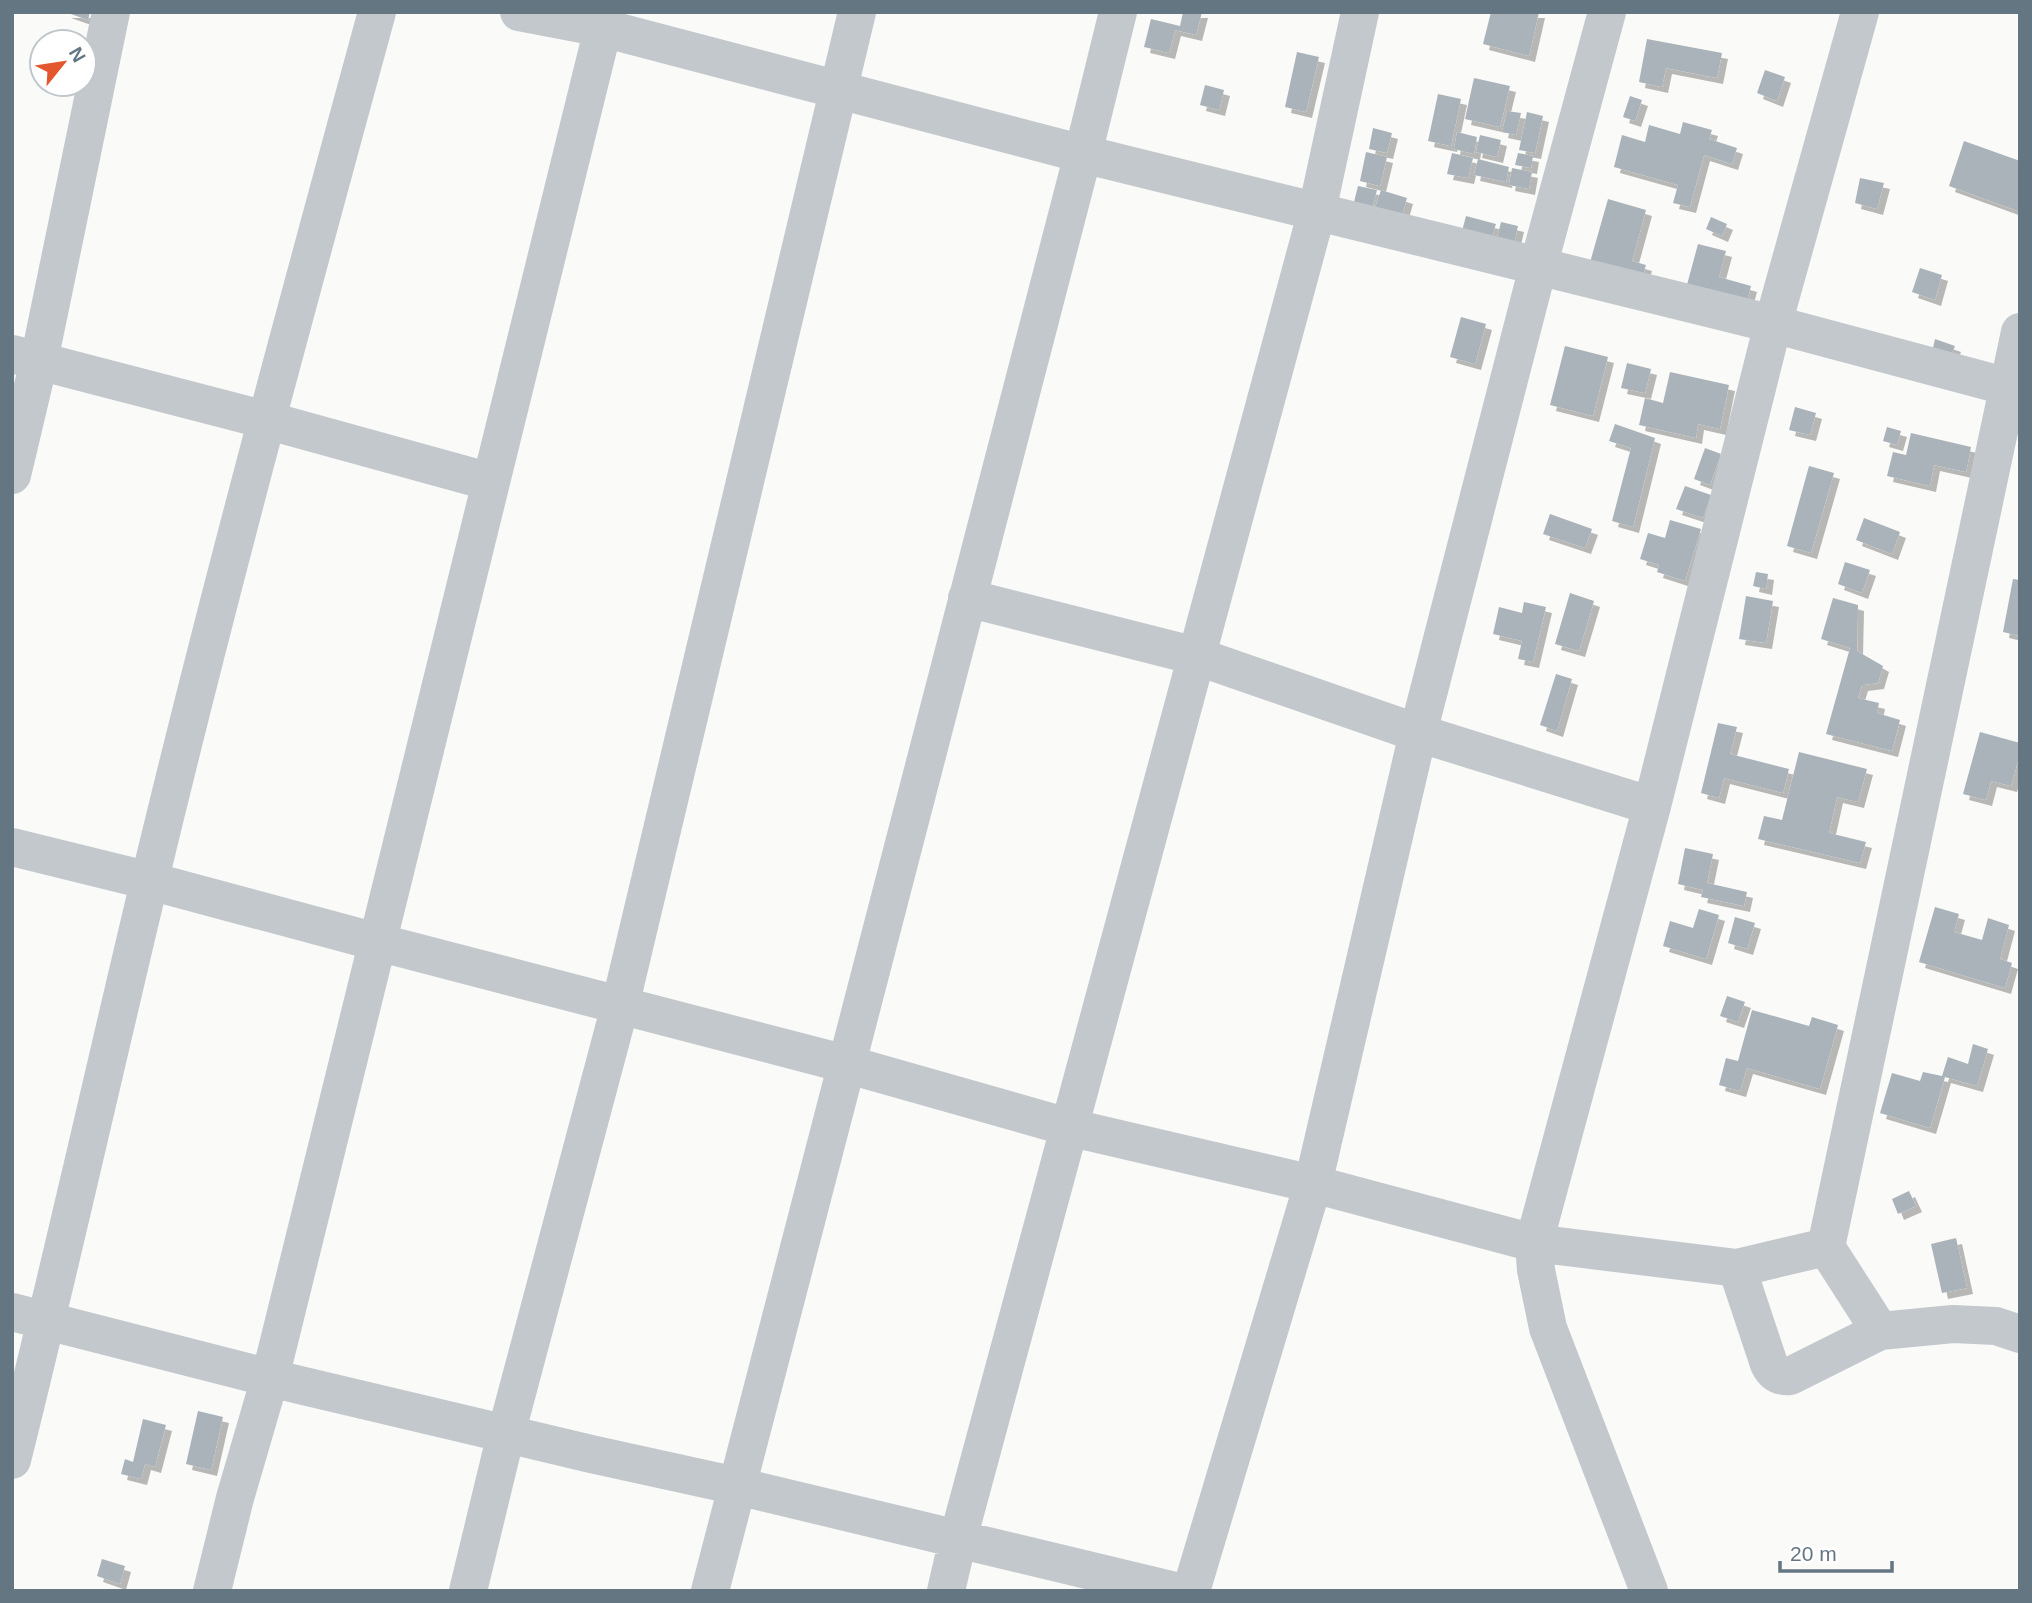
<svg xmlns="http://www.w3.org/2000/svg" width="2032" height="1603" font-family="Helvetica,sans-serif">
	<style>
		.building { fill: #aab3b9; filter: url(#shadow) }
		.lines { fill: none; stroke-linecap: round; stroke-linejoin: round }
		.minor { stroke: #c3c8cc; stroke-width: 38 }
	</style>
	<defs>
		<filter id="shadow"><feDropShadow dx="6" dy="6" stdDeviation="0" flood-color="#0004"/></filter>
	</defs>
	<rect width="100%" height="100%" fill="#fafaf8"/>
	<path class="building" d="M65 12H90L88 20Z
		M1183 12H1202L1196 35 1175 30 1169 53 1144 47 1151 19 1180 26Z
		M1491 12H1539L1529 56 1483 44Z
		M1647 39 1722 53 1717 78 1666 68 1662 87 1639 82Z
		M1297 52 1319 57 1306 112 1285 107Z
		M1765 70 1785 77 1777 101 1757 93Z
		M1474 78 1510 86 1500 127 1465 119Z
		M1205 85 1224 90 1219 110 1200 105Z
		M1438 94 1461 99 1451 146 1428 141Z
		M1630 96 1642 100 1635 121 1623 117Z
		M1507 111 1521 113 1516 135 1502 132Z
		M1527 112 1543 116 1535 153 1519 150Z
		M1683 122 1712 130 1709 139 1737 148 1732 164 1704 155 1690 207 1673 203 1678 185 1614 167 1622 135 1645 142 1649 125 1680 134Z
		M1373 128 1392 133 1387 153 1369 149Z
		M1457 132 1477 137 1474 154 1454 149Z
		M1480 135 1501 140 1497 157 1476 152Z
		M1964 141 2020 161V206L2018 211 1949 186Z
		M1366 152 1387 157 1380 186 1360 181Z
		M1452 153 1473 158 1468 178 1447 174Z
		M1518 153 1533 156 1531 168 1515 165Z
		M1478 159 1509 167 1506 182 1474 175Z
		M1512 168 1532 172 1529 189 1509 185Z
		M1860 178 1884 183 1877 209 1855 203Z
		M1358 186 1377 190 1372 210 1353 206Z
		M1381 190 1407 198 1401 219 1374 211Z
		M1608 199 1646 210 1632 261 1646 265 1641 281 1589 266Z
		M1466 216 1496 224 1490 243 1461 235Z
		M1711 217 1727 224 1722 236 1706 229Z
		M1501 222 1518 226 1512 252 1495 247Z
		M1698 244 1726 251 1719 277 1751 286 1744 312 1684 296Z
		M1920 268 1942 275 1935 300 1912 292Z
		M1461 317 1486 324 1475 364 1450 357Z
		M1935 339 1955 346 1950 358 1932 352Z
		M1565 346 1608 357 1593 416 1550 405Z
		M1627 363 1651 369 1645 393 1621 388Z
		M1670 372 1729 385 1720 429 1698 424 1696 438 1639 425 1645 398 1663 403Z
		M1795 407 1816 413 1810 435 1789 430Z
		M1615 424 1655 438 1633 527 1612 521 1631 448 1609 441Z
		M1887 427 1901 431 1897 445 1883 441Z
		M1911 433 1971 447 1966 472 1934 465 1930 486 1887 476 1893 452 1906 455Z
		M1705 448 1721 454 1710 485 1694 479Z
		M1809 466 1834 473 1811 553 1787 546Z
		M1685 486 1711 495 1703 518 1676 509Z
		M1550 514 1592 529 1585 548 1543 534Z
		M1864 518 1900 532 1892 554 1856 540Z
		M1670 520 1701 529 1685 581 1657 572 1659 565 1640 559 1648 533 1665 538Z
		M1845 562 1870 570 1862 593 1838 584Z
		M1756 572 1768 574 1766 589 1753 586Z
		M2013 579 2020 580V636L2003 632Z
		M1570 593 1594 601 1579 651 1555 644Z
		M1746 596 1773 601 1766 643 1739 639Z
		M1833 598 1858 605 1857 651 1883 666 1878 683 1862 685 1858 698 1879 703 1877 713 1900 720 1892 751 1826 734 1850 648 1821 639Z
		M1524 602 1546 607 1533 662 1518 659 1522 641 1493 634 1499 607 1522 613Z
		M1556 674 1572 679 1557 731 1540 725Z
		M1718 723 1737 727 1730 754 1789 769 1783 793 1724 778 1719 798 1701 793Z
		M1980 732 2020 743V754L2011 786 1991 781 1986 800 1963 794Z
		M1799 752 1867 769 1858 802 1837 797 1829 833 1866 842 1860 863 1758 839 1764 816 1782 820Z
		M1685 848 1713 854 1707 883 1747 892 1744 906 1701 897 1703 890 1678 884Z
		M1935 907 1959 914 1954 932 1982 940 1988 918 2009 925 2000 959 2012 963 2005 988 1919 962Z
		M1699 909 1719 915 1706 959 1663 946 1670 921 1693 928Z
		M1735 917 1755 923 1747 949 1728 943Z
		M1727 996 1745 1002 1738 1022 1720 1016Z
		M1752 1010 1809 1026 1812 1017 1838 1025 1820 1089 1747 1068 1740 1091 1719 1085 1726 1058 1738 1061Z
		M1973 1044 1988 1049 1977 1086 1945 1077 1930 1128 1880 1113 1892 1073 1920 1081 1923 1072 1942 1076 1948 1057 1968 1064Z
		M1909 1191 1916 1206 1898 1214 1892 1199Z
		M1956 1238 1967 1288 1942 1293 1931 1244Z
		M198 1411 223 1417 211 1470 186 1464Z
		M143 1419 166 1425 155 1467 145 1464 141 1479 121 1474 125 1459 133 1462Z
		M102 1559 125 1566 120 1584 97 1576Z"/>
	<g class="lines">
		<path class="minor" d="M519 12 603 28 1083 154 1773 324 2020 390
			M12 354 266 420 491 482
			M12 475 39 361 111 12
			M967 598 1196 656 1418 733 1652 806
			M12 847 150 881 377 942 846 1064 1068 1127 1313 1184 1534 1243 1536 1270 1548 1328 1649 1591
			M1826 1247 1737 1268 1534 1243 1652 806 1773 324 1860 12
			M1737 1268 1769 1364C1774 1374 1779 1377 1790 1376L1880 1331 1953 1324 1996 1326 2020 1334
			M12 1312 270 1378 591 1454 737 1486 1175 1591
			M1880 1331 1826 1247 2020 332
			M12 1460C60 1268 103 1075 149 883 219 591 298 302 377 12
			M212 1591 235 1498 270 1378 607 12
			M468 1591 506 1434 620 1006 857 12
			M710 1591 1083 154 1118 12
			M946 1591 958 1539 1317 211 1360 12
			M1191 1591 1313 1184 1418 733 1538 267 1607 12"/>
	</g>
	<rect width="2032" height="1603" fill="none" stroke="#657683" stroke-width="28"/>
	<g transform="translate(63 63) rotate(60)"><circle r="33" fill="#ffffff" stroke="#c1c8cd" stroke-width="2"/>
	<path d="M0-5L12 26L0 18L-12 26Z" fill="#e4572e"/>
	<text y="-10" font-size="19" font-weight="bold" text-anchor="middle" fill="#657683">N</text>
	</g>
	<path d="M1780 1561v10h112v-10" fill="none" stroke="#657683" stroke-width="3.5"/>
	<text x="1790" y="1561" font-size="21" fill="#657683" stroke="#ffffff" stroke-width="5" paint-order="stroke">20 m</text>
</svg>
